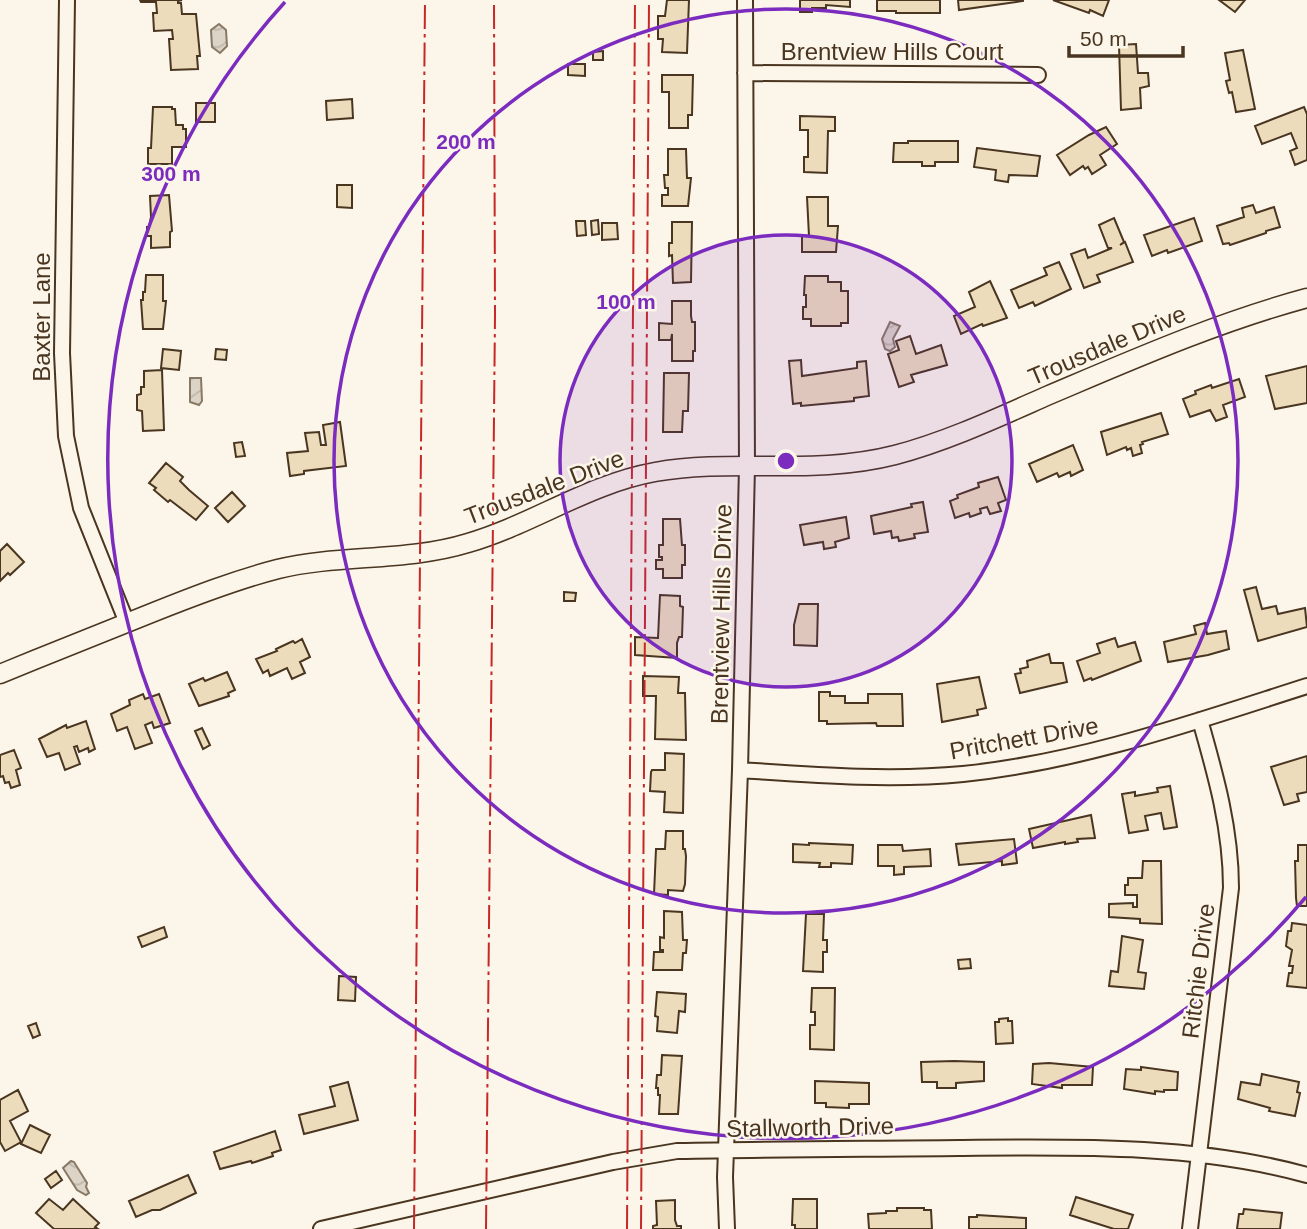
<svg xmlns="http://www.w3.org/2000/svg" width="1307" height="1229" font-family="Helvetica,sans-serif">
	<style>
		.water { fill: url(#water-waves); stroke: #887966; stroke-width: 2 }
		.building { fill: #ecdcbc; stroke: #4a3520; stroke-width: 2 }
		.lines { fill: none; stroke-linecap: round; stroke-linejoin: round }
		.minor-casing { stroke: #4a3520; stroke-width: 18 }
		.tertiary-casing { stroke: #4a3520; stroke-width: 21 }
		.minor { stroke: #fbf6e9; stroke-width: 14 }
		.tertiary { stroke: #fbf6e9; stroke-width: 18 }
		.power { stroke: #c62828; stroke-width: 2; stroke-dasharray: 24 5 3.5 5; stroke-linecap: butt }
		.ring { fill: none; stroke: #7b2cbf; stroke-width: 3.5 }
		.labels { text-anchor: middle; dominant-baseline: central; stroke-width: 5; stroke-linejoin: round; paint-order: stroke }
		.street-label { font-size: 24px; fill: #4a3520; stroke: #fbf6e9 }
		.centre { fill: #7b2cbf; stroke: #fbf6e9; stroke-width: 3.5 }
		.ring-label { font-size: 21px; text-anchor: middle; font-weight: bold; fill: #7b2cbf; stroke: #fbf6e9; stroke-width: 5; stroke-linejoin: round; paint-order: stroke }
	</style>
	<defs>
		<pattern id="water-waves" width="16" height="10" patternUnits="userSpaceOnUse" patternTransform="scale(1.75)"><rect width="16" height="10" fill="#dcd4c6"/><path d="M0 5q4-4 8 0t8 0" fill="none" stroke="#beb7aa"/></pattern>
	</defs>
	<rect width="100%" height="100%" fill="#fbf6e9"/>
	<path class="water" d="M219 24 226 30 227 46 220 53 212 47 211 30Z
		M890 322 900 326 893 339 895 347 890 351 885 349 882 339Z
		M190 378H201L202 401 199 405 190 402Z
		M71 1161 74 1162 87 1183 86 1187 89 1193 86 1195 77 1190 63 1168Z"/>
	<path class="building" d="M140 0H182L178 1V3H181L182 14H196L200 56H197L198 69 171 70 169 39H173L172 30 154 31 153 13H157L156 2H141Z
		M667 0H689L687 53 662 52 663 39H658V16H665Z
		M800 0H850V7L826 5V8H812V12H800Z
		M877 0H940V13H896V11H877Z
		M958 0H1023V1L959 10Z
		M1053 0H1109L1103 16 1090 10 1089 13Z
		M1219 0H1245L1235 12Z
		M1136 44 1138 73H1148L1149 86 1140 88 1141 108 1121 110 1119 45Z
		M1243 50 1255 109 1236 112 1232 92 1229 93 1226 81 1230 80 1225 53Z
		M603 51V60H593V52Z
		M568 64H585V76L568 75Z
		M662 75H693L692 115H688V128H669V92H662Z
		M352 99 353 118 327 120 326 101Z
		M196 103H215V122H196Z
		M153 107H172V109H175L176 125H183V129H186V147H172V164H148V148H151Z
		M1304 107 1307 114V160L1295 165 1290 151 1297 148 1291 133 1262 144 1255 126Z
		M800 116 835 117V131H828L827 173 804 172V157H808V130H800Z
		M1106 127 1117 144 1100 155 1106 165 1092 174 1088 167 1085 169 1083 166 1070 175 1057 155 1089 135Z
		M908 141H958V162H935V166H922V162H893L894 143H908Z
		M977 148 1040 156 1037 176 1009 175 1008 182 995 180 996 170 974 167Z
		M668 149H686L687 178H691L688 206H662V195H668V188H665L664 175H668Z
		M337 185H352V208L337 207Z
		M169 195 172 231 170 232V247L151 248V236H147V227H149L151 217 150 196Z
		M807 197H828V226H838L836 252H802V236H809Z
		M1253 205 1256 213 1274 207 1280 227 1266 231V233L1230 245 1229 243 1223 244 1217 226 1244 217 1242 208Z
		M1114 218 1124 242 1120 245 1125 242 1133 262 1097 275 1100 282 1084 288 1071 254 1085 249 1088 258 1112 248H1108L1099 225Z
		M1194 218 1202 241 1168 253 1167 250 1152 256 1144 235Z
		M598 220 599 234 592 235 591 221Z
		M576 221H585L586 235 577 236Z
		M672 222H692L691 282 673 283 672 255 669 256V243H672Z
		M602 223H617L618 239 602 240Z
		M1059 262 1071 289 1035 306 1033 302 1019 308 1011 290 1047 275 1044 268Z
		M146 275H163V301H166L163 329H143L141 300H143V292H145Z
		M805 276H828V282H841V291H848V323H841V326H811V319H803V307H806V295H804Z
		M990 281 1007 318 983 326 982 324 961 334 954 316 975 307 969 292Z
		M672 301H691V316L692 322H695V351H693V361H672V334L671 340H659V323L672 324Z
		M910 336 916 354 941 345 947 365 911 375 914 382 899 387 888 354 899 350 896 341Z
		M163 349 181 351 179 370 161 368Z
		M216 349 227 350 226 360 215 359Z
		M801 360 802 376 857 368V362L866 361 869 396 854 398V401L801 406V403L793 404 789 361Z
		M1307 366V403L1275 409 1266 376Z
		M162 370 164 430 143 431 142 411 137 410V395L141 394V387H144V371Z
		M664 373H689L688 411H683L682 432H663Z
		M1239 379 1245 397 1223 405 1227 417 1216 421 1210 410 1190 417 1183 399 1196 394 1195 391 1211 385 1212 388Z
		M1161 413 1168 434 1142 442 1143 444 1140 445 1142 453 1133 456 1131 448 1127 450 1126 447 1107 455 1101 432Z
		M340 422 346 466 304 471V474L290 476 287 453 308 451 305 433 319 432 321 445H326L323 425Z
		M242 442 245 456 236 457 234 443Z
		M1073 445 1083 470 1071 476 1070 472 1059 477 1057 473 1037 482 1029 464Z
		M166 463 183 477 180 481 189 490 208 506 196 520 170 500 168 502 154 490 156 488 149 483Z
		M998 477 1006 500 998 503 1001 511 990 514 987 507 980 509 981 513 970 517 969 513 955 518 950 501 958 498 957 495 979 487 978 483Z
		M232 492 245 506 228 522 215 508Z
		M923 502 928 532 914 534 915 538 899 541 898 537 892 538 891 531 874 534 871 516 912 507 911 504Z
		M846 517 849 538 835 542 836 547 824 549 823 542 804 545 800 525Z
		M663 519H680L682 545H685V565H682V578H663V569H656V560H662V557H659V545H663Z
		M7 544 24 562 10 575 8 573 0 581V551Z
		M1256 587 1262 609 1276 606 1278 614 1305 608 1307 627 1258 641 1244 590Z
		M564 592 576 593 575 601H564Z
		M660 595 680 596V606L683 607 682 637H679L677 643V658L635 655V637L658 638Z
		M799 604H818L817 646 794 645V625Z
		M1205 623 1207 634 1226 631 1229 649 1208 655 1168 662 1164 642 1196 634 1194 626Z
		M1115 638 1118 647 1135 642 1141 661 1092 680 1091 678 1084 681 1077 661 1100 653 1097 644Z
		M302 639 310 657 300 662 305 673 292 679 287 668 270 676 268 670 263 673 256 659 277 651 276 649 293 641 295 643Z
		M1049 654 1051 663H1063L1067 682 1020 693 1015 674 1021 673 1020 669 1028 667 1027 661Z
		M227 672 235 690 228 693 229 696 199 706 189 684 203 678 205 681Z
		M643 676 679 677 678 693H685L686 740 655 739 656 696H643Z
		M979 677 986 708 977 710 978 715 942 722 937 684Z
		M819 692H830V696H845V703H868V694H902L903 726H877L876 723 827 724V721H819Z
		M143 694 145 699 159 694 170 723 154 728 152 722 145 725 152 743 135 749 127 727 117 731 111 714 130 705 129 700Z
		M86 721 95 749 89 752 88 748 79 752 77 746 74 747 80 764 65 770 59 753 47 757 39 739 66 725 67 728Z
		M202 728 210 745 203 749 195 731Z
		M14 750 21 768 16 770 20 785 11 788 9 782 5 783 3 776 0 777V755Z
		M665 753 684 754 683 813 664 812 665 792 650 791 651 772 652 770H665Z
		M1307 756V792L1297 794 1299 801 1284 805 1271 767Z
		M1170 786 1177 827 1164 829 1161 813 1145 816 1148 830 1129 833 1122 794 1135 792V796L1158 792 1157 788Z
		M1091 815 1095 838 1077 839 1078 842 1065 844V842L1033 848 1029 829Z
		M666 831H683V849H685L686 856 685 884 683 891 668 890V895L654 894 656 849H665Z
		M1014 839 1017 863 1002 865V861L959 865 956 844Z
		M809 843 853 845 852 864 831 863V867H819L820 863 793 862V844L809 845Z
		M878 845H902L903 851 930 849 931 866 904 867V874L894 875V866H878Z
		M1298 845H1307V906H1297L1296 898 1295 861H1298Z
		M1143 861H1161L1162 924 1140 923V919L1109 917V904L1133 903V907H1137V895H1125V885H1128V878H1142Z
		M664 911 682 912 683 940H687L686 953H683L682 970H653L654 952H663V950H660V937L664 938Z
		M806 914H824L823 940H827V952H823V972L803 971Z
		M1292 923 1307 925V988L1287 986 1289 973H1292L1293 966H1289L1292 950 1286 946 1288 931H1291Z
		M164 927 167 937 142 947 138 937Z
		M1122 936 1143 940 1138 972 1146 973 1144 989 1109 986 1111 971 1118 972Z
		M970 959 971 968 959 969 958 960Z
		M339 976 356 977 355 1001 338 1000Z
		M812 988H835L834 1050 810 1049V1025H815V1012H811Z
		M657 992 686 994 685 1012 679 1011 677 1033 657 1031 658 1017 655 1016Z
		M1008 1018V1021H1012L1013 1043 996 1044 995 1022H999V1019Z
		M36 1023 40 1035 33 1038 28 1026Z
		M662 1055 682 1056 678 1114H659L660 1095H658V1088H656L657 1075H661Z
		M954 1061 984 1062V1081L956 1083V1088H937V1082H922L921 1062Z
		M1049 1063 1093 1067 1092 1085H1062V1088L1032 1084 1033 1064Z
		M1141 1067 1178 1072 1177 1090H1164V1092L1155 1091V1094L1124 1089 1126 1069 1141 1070Z
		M1262 1074 1299 1082 1297 1092 1300 1093 1295 1116 1269 1111 1270 1108 1238 1099 1241 1082 1260 1085Z
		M815 1081 869 1083V1104H849V1108L826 1107V1103H815Z
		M348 1082 358 1120 304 1134 299 1115 335 1106 330 1087Z
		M18 1090 28 1111 10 1121 21 1142 5 1151 0 1142V1100Z
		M30 1125 50 1135 41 1153 21 1144Z
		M275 1131 281 1150 272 1153 273 1156 252 1163 251 1161 220 1169 214 1152Z
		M56 1171 62 1180 51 1188 45 1179Z
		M188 1175 196 1193 160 1210H152L136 1217 129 1201Z
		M1076 1197 1133 1215 1128 1229H1114L1070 1215Z
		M49 1199 63 1210 73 1199 99 1223 95 1227 98 1229H54L36 1213Z
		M793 1199H817V1229H795V1225H792Z
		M675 1200V1220L677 1226H681V1229H653V1226L657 1225 656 1201Z
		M897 1208H924V1210H931L932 1229H869L868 1214 886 1213V1211H897Z
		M1244 1209 1282 1213 1280 1229H1237L1239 1214H1243Z
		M977 1215 1026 1218V1229H969V1217H977Z"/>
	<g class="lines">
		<g class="minor-casing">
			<path id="minor" d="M67 0 62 353 66 436 81 508 127 623
				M745 73 1038 75
				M740 770C814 775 889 781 963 774 1081 762 1194 722 1307 686
				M321 1229 613 1162 677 1151C771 1149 865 1149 959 1148 1074 1147 1195 1144 1307 1175
				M727 1229 725 1177 740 770 747 467 745 0
				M1190 1229 1231 888C1231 829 1216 776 1200 720"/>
		</g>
		<g class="tertiary-casing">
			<path id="tertiary" d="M0 674C51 653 102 633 154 612 194 596 235 580 278 569 340 554 406 562 468 543 533 524 588 484 655 472 735 458 813 476 895 455 948 441 999 417 1049 395 1134 359 1218 322 1307 298"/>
		</g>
		<use href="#minor" class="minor"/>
		<use href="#tertiary" class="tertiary"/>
		<path class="power" d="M414 1229 425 0
			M486 1229 495 315 494 0
			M627 1229 635 0
			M641 1229 649 0"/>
	</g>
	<circle cx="786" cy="461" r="226" fill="#7b2cbf" fill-opacity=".12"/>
	<g class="ring">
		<circle cx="786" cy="461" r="226"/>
		<circle cx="786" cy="461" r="452"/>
		<path d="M1306 897A679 679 0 1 1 285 2"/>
	</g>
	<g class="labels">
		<g class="street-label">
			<text x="892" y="51">Brentview Hills Court</text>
			<text transform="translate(41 317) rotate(-90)">Baxter Lane</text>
			<text transform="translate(1107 345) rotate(-23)">Trousdale Drive</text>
			<text transform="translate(544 487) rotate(-21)">Trousdale Drive</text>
			<text transform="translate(721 614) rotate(-89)">Brentview Hills Drive</text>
			<text transform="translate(1024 738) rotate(-10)">Pritchett Drive</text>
			<text transform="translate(1198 971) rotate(-83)">Ritchie Drive</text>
			<text transform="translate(810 1127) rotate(-1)">Stallworth Drive</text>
		</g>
	</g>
	<circle cx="786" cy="461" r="10" class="centre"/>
	<g class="ring-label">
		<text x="466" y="149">200 m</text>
		<text x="171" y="181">300 m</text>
		<text x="626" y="309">100 m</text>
	</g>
	<path d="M1069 46v10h114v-10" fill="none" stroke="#4a3520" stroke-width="3.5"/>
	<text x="1080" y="46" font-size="21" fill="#4a3520" stroke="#fbf6e9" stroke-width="5" paint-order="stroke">50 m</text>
</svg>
